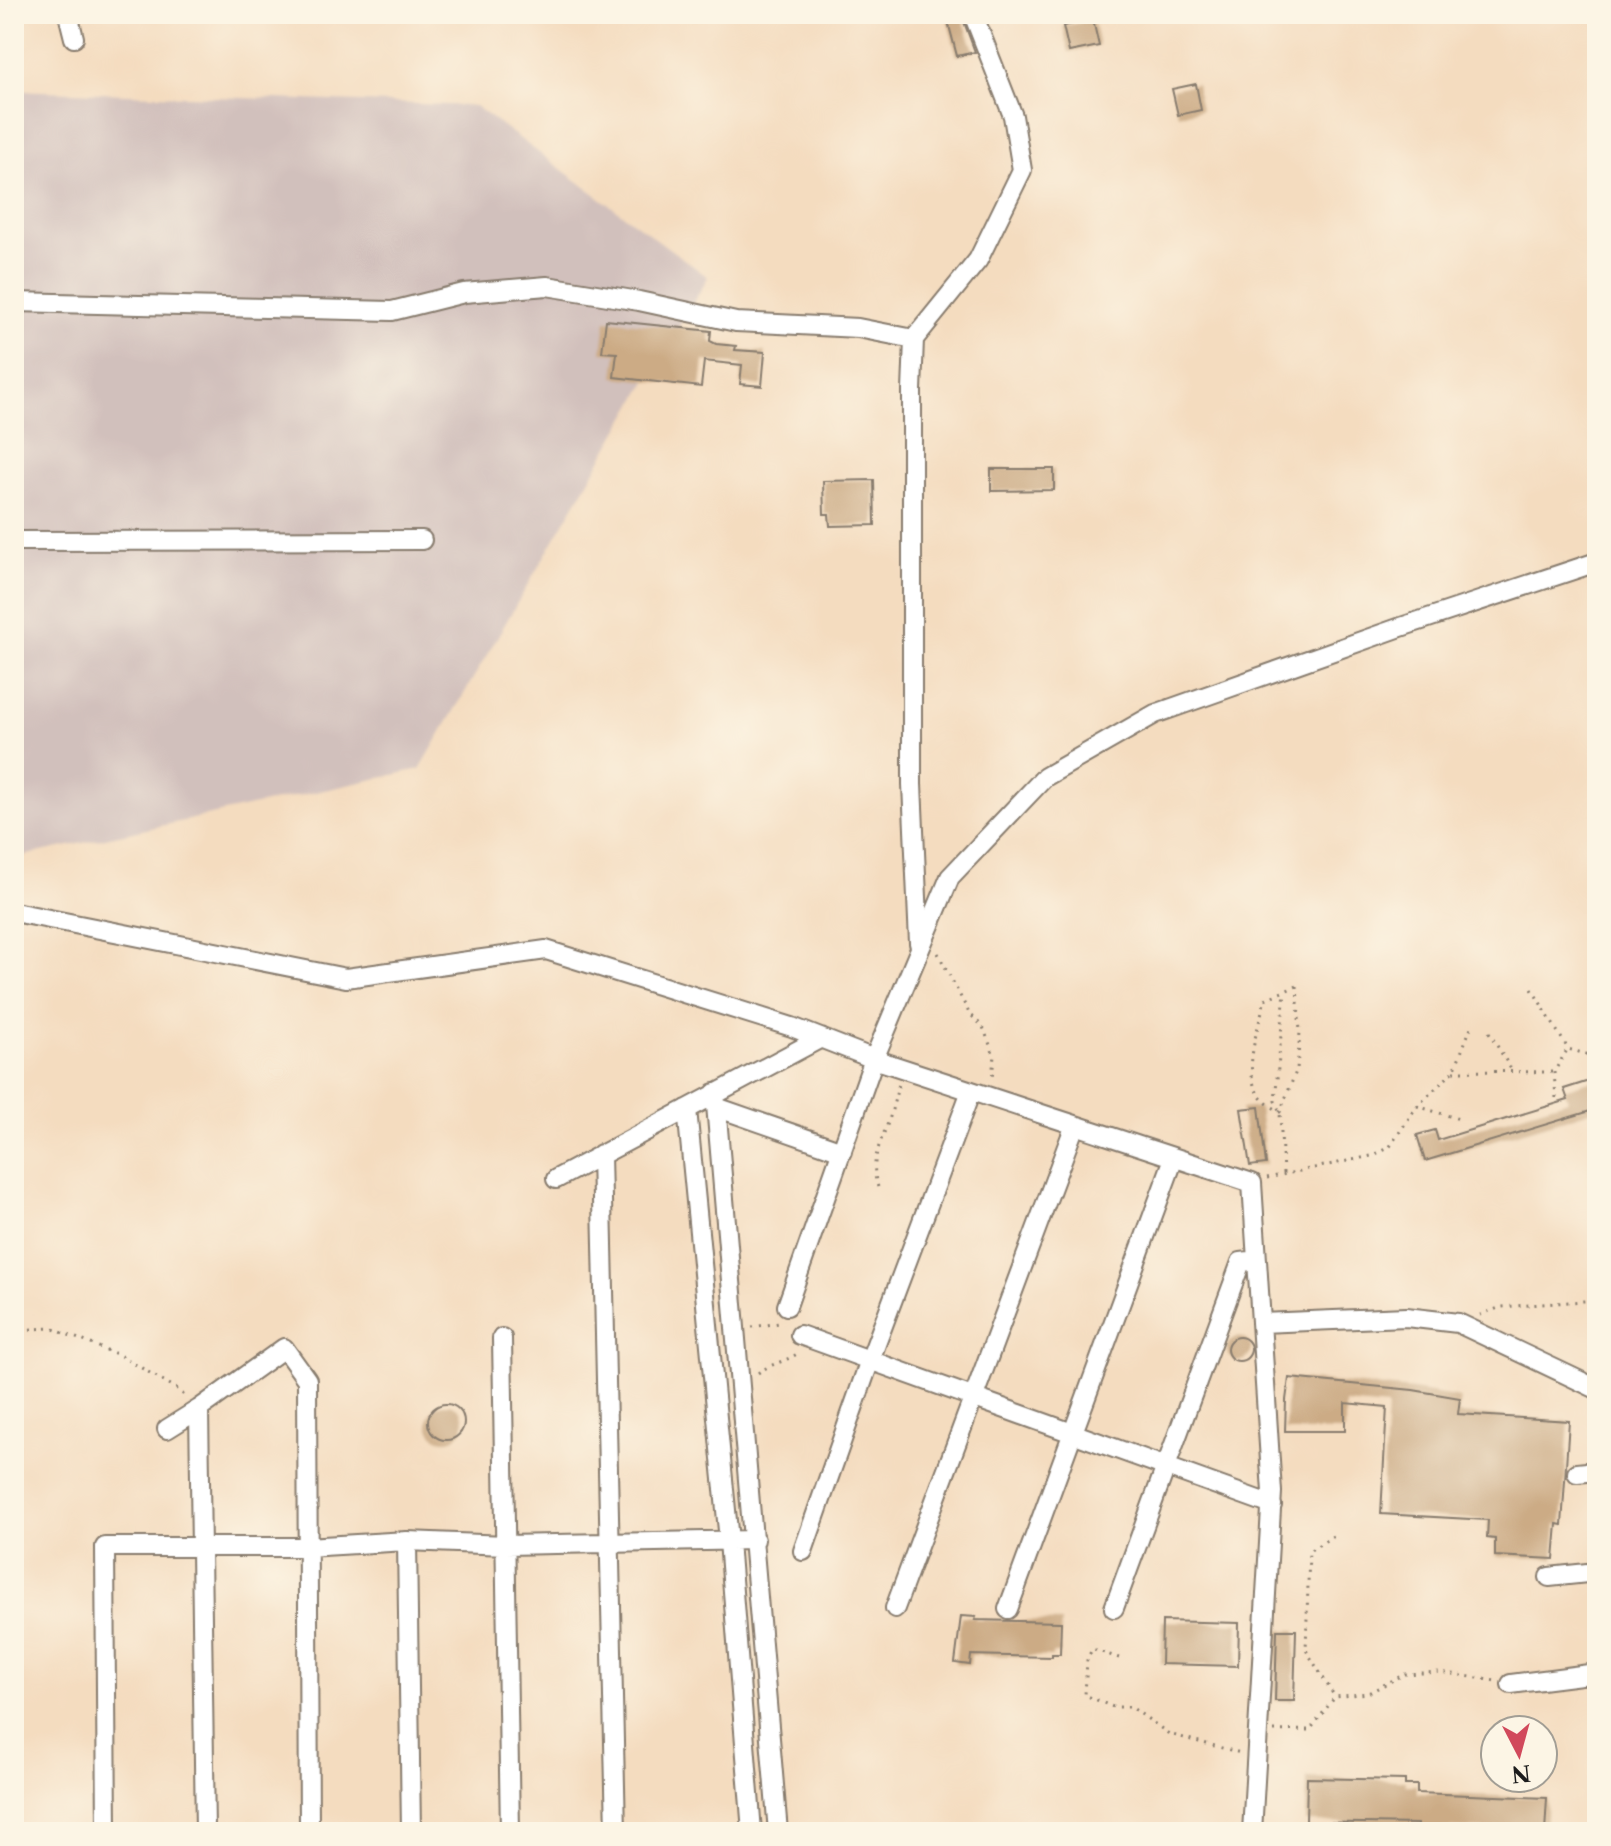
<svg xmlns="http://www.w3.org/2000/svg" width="1611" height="1846" font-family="'Libre Caslon Text',serif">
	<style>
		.industrial { fill: #d1c0bc }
		.building { fill: #ccab85 }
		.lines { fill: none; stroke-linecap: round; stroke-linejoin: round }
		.street-casing { stroke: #887c6e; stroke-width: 22 }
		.path { stroke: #887c6e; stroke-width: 3; stroke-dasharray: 2 6; stroke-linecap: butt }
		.street { stroke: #fff; stroke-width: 18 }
	</style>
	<rect width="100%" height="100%" fill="#fcf5e5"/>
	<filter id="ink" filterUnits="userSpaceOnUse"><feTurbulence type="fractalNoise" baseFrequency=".0125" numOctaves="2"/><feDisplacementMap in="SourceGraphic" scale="16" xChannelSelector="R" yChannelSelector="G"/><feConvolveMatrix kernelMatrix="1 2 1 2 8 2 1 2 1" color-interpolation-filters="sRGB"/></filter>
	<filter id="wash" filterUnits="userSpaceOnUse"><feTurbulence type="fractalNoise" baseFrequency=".006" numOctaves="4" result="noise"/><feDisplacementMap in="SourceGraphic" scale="32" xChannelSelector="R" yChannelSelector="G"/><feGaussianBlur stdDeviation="1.8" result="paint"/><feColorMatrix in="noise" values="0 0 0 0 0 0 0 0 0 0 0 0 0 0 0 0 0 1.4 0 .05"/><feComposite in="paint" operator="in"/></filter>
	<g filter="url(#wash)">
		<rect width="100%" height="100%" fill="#f4dcbf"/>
		<path class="industrial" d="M14 90 475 106 708 277 420 769 14 858Z"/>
		<g id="blocks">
			<path class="building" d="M946 14H961L975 52 957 56Z
				M1093 20 1099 46 1069 52 1063 26Z
				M1196 84 1201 110 1178 115 1172 89Z
				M606 320 711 331 710 341 716 344 736 346 735 350 765 352 762 386 740 384 742 365 704 361 701 387 614 377 617 353 602 352Z
				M991 469H1054V490L991 491Z
				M874 480 875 525 830 526 829 514H824L823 481Z
				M1592 1080 1597 1096V1109L1425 1161 1417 1135 1435 1130 1438 1140 1568 1100 1564 1089Z
				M1259 1107 1266 1164 1250 1166 1241 1109Z
				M1227 1349a12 12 0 1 1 24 0a12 12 0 1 1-24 0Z
				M1289 1378 1413 1390 1460 1398 1458 1414 1569 1421 1562 1525 1557 1524 1554 1559 1495 1556V1539L1487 1538 1488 1520 1381 1514 1387 1407 1345 1403V1431H1285L1286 1400Z
				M428 1422a18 18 0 1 1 36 0a18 18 0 1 1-36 0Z
				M961 1616 976 1617 975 1620 1061 1622 1060 1654H1052V1657L971 1655 970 1665 955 1663Z
				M1162 1621 1239 1623 1238 1666 1161 1664Z
				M1277 1630H1296L1294 1701H1275Z
				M1307 1778 1405 1780V1785H1417V1793L1547 1798 1545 1832 1418 1827V1824L1306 1822Z"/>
		</g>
	</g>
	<g filter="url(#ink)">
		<use href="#blocks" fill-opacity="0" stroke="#887c6e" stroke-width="2"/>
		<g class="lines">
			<g class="street-casing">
				<path id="street" d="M68 14 74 38
					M14 302 392 311 464 293 547 286 639 301 736 322 858 328 914 339
					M14 541 422 540
					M14 912 346 978 546 950 792 1027 874 1059 1252 1183 1272 1492 1252 1832
					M919 943 912 784V391L914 339 978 260 1022 170 1013 116 973 14
					M715 1093 778 1832
					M716 1107 842 1151
					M687 1109 729 1541 752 1832
					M601 1154 616 1832
					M556 1179 821 1038
					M787 1306 874 1059 950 877 1045 777 1155 714 1401 627 1597 562
					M1261 1323 1406 1317 1458 1323 1597 1389
					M800 1335 1272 1505
					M502 1338 510 1832
					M199 1409 205 1832
					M167 1429 199 1409 284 1348 307 1380 309 1832
					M1577 1473 1597 1471
					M407 1541 411 1832
					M803 1551 870 1360 971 1091
					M1549 1577 1597 1572
					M895 1608 1075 1125
					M1114 1608 1241 1262 1257 1260
					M1008 1609 1174 1158
					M1511 1684 1597 1673
					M107 1832 105 1547H306L407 1541 506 1545 755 1540"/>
			</g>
			<path class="path" d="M938 953 969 1013 983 1027 994 1055 992 1081
				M1297 986 1300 1032 1297 1069 1280 1112C1275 1108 1268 1105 1263 1100 1239 1076 1259 1027 1265 999Z
				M1532 989 1568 1049 1597 1057
				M1489 1032 1512 1071
				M1454 1071 1554 1072
				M1556 1098 1554 1072 1567 1050
				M1417 1106 1459 1119
				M1283 1173 1280 1112 1275 1101 1285 991
				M1267 1178 1371 1156 1389 1148 1417 1106 1454 1071 1471 1027
				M878 1187C869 1163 880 1144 889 1120 893 1108 895 1096 899 1084
				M1480 1315 1501 1307 1597 1300
				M752 1327 780 1323
				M14 1330 51 1328 119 1355 176 1388 185 1396
				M758 1373C770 1364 784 1362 797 1354
				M1333 1536 1309 1551 1306 1650 1335 1697
				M1119 1658 1092 1649 1087 1660 1085 1695 1113 1707H1131L1169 1734 1241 1753
				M1274 1731 1310 1730 1335 1697 1368 1693 1405 1674 1440 1672 1496 1681"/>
			<use href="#street" class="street"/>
		</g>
	</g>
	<rect width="1611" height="1846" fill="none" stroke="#fcf5e5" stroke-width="48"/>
	<g transform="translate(1519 1754) rotate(174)"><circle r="38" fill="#fcf5e5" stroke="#a29e95" stroke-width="2"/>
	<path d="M0-6L14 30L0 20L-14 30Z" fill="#d1495b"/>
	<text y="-12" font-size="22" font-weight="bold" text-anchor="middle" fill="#1c1c1c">N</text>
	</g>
</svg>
